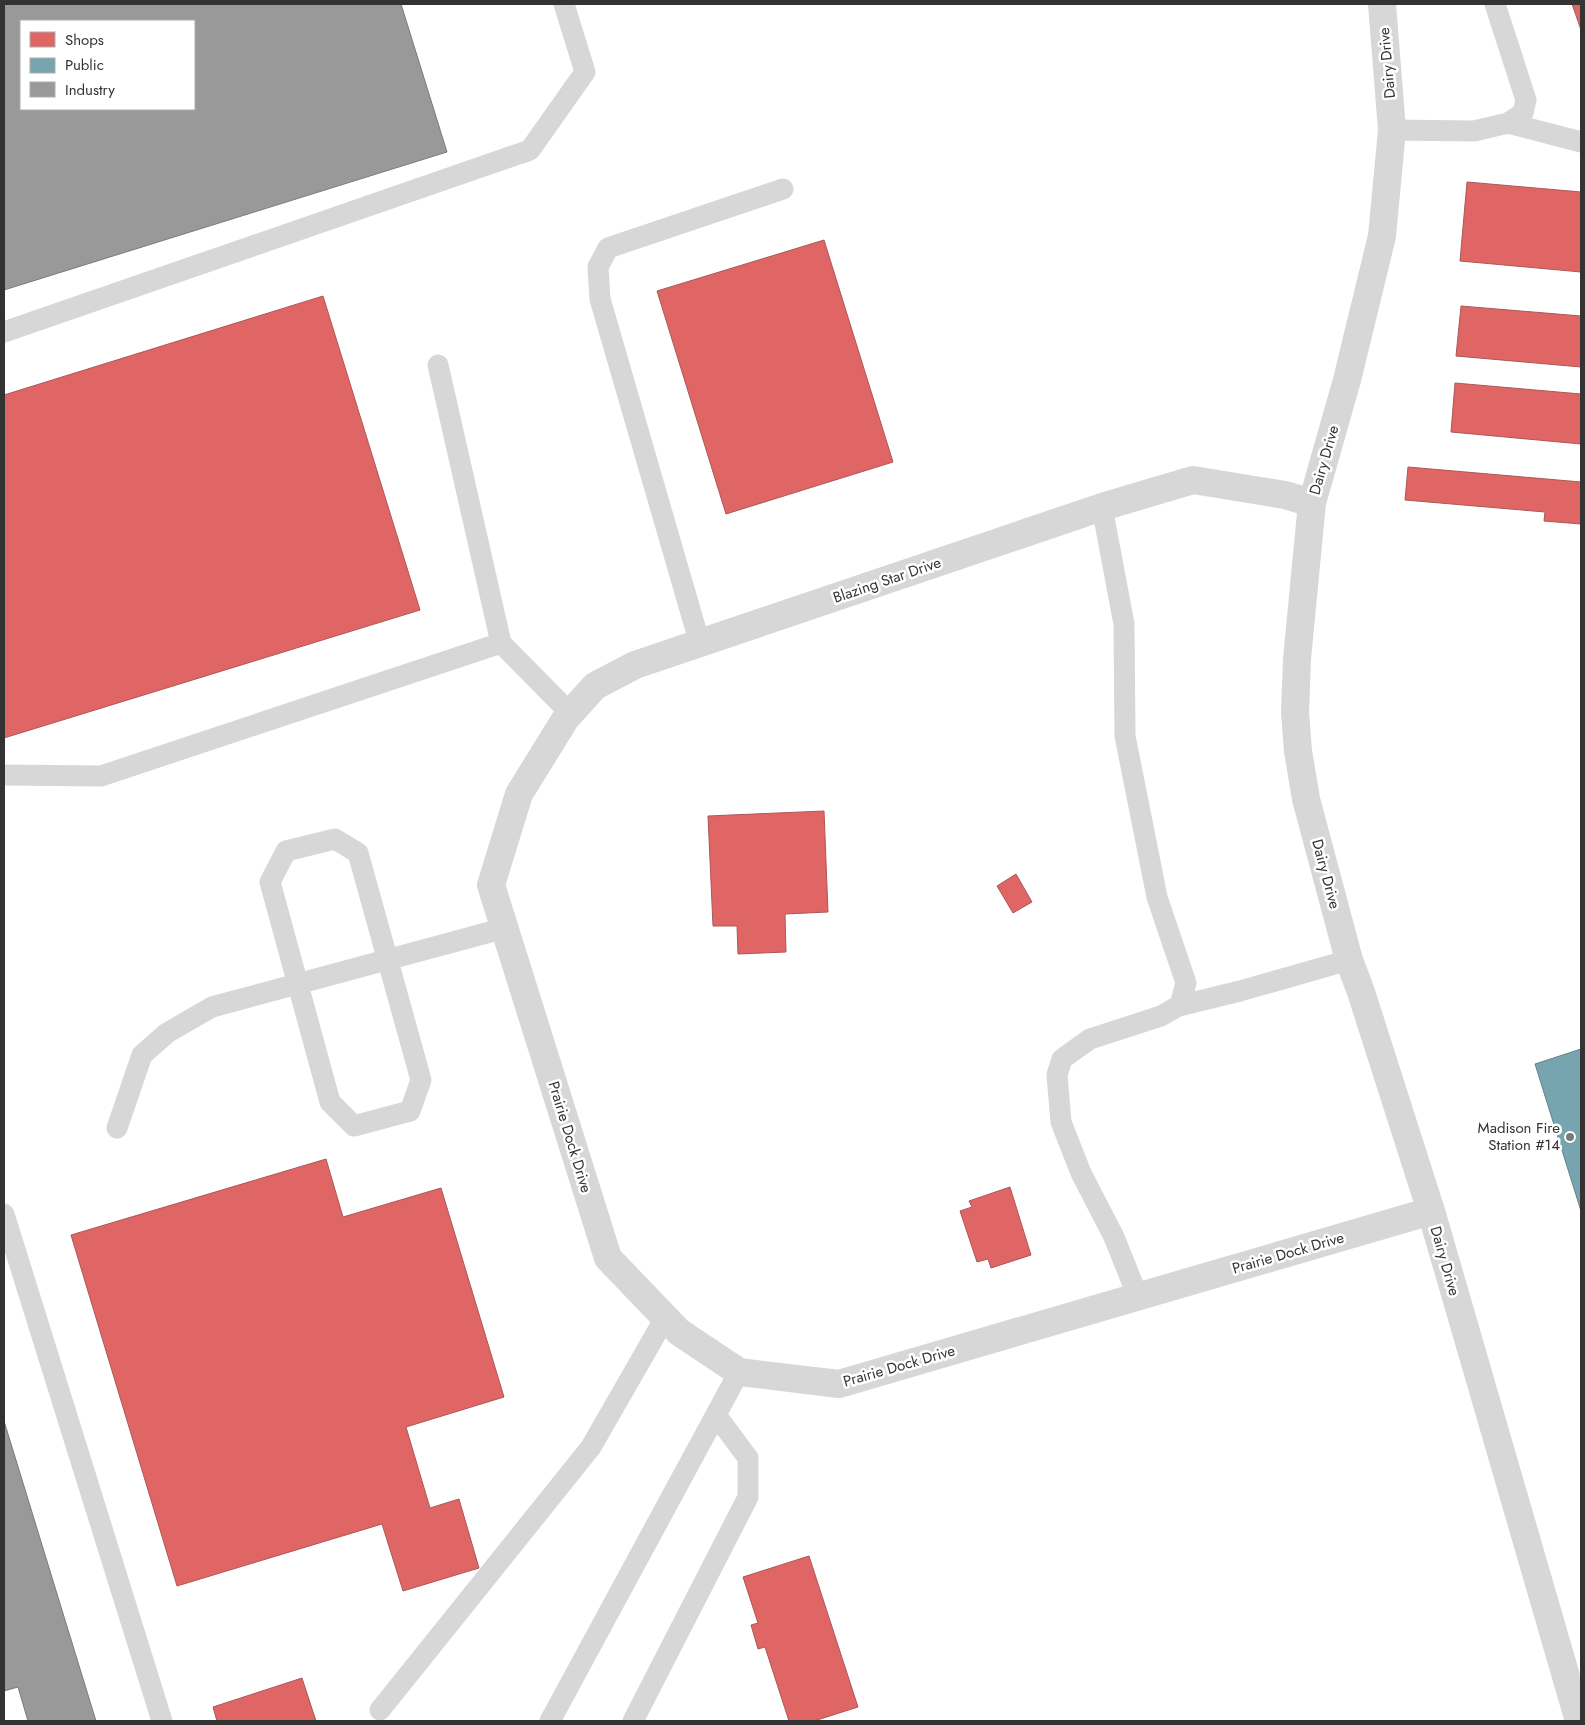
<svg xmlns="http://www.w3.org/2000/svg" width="1585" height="1725" font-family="Jost,sans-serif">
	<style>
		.shops { fill: #e06666; stroke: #ac5757 }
		.public { fill: #76a5af; stroke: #62838a }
		.industry { fill: #999; stroke: #7a7a7a; fill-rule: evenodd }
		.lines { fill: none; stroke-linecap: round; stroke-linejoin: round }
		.service { stroke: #d7d7d7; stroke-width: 21 }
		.minor { stroke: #d7d7d7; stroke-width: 28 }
		.poi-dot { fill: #7a7a7a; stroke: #fff; stroke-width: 2 }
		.labels { text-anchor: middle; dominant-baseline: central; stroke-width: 5; stroke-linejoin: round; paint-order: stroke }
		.street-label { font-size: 15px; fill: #333; stroke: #fff }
		.poi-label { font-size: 15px; fill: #333; stroke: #fff; text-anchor: end }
	</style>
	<rect width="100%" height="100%" fill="#fff"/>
	<path class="shops" d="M1572 4H1581V30Z
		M1467 182 1581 192V272L1460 261Z
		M824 240 893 462 726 514 657 291Z
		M323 296 420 610 4 738V395Z
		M1461 306 1581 316V367L1456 356Z
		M1455 383 1581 394V444L1451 432Z
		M1408 467 1581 482V524L1544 521 1545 512 1405 500Z
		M824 811 828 912 785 914 786 952 738 954 737 926H713L708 816Z
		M1016 874 1032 902 1013 913 997 886Z
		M326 1159 343 1217 441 1188 504 1397 406 1427 430 1508 459 1499 479 1568 403 1591 382 1524 177 1586 71 1235Z
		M1010 1187 1031 1255 991 1268 988 1259 977 1262 960 1211 972 1207 969 1201Z
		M809 1556 858 1707 814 1721H789L765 1647 758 1649 751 1625 758 1623 743 1577Z
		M302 1678 316 1721H217L213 1707Z"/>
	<path class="public" d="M1581 1049V1211L1535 1064Z"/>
	<path class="industry" d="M4 4H401L447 152 4 290ZM21 21H194V109H21Z
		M4 1421 96 1721H28L18 1687 4 1691Z"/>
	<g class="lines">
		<path class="service" d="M1508 123 1581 142
			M1392 130 1474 131 1508 123 1523 113 1526 100 1495 4
			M4 332 530 150 585 72 564 4
			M438 365 501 643 570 713
			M1102 507 1124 624 1125 736 1157 897 1186 983 1180 1005 1161 1016 1090 1039 1062 1059 1057 1075 1061 1122 1081 1173 1114 1237 1138 1297
			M700 644 600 299 598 267 608 248 783 189
			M4 775 101 776 501 643
			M335 839 358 853 421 1080 410 1111 354 1126 330 1102 270 882 286 851Z
			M1179 1006 1240 991 1349 960
			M117 1128 142 1055 167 1033 212 1007 505 928
			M4 1214 162 1721
			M380 1710 591 1447 665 1318
			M550 1721 739 1372
			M633 1721 748 1497V1458L716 1415"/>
		<path class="minor" d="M1382 4 1392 130 1382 236 1347 380 1312 503 1297 659 1295 712 1298 751 1306 799 1349 960 1361 992 1431 1211 1579 1721
			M1312 503 1285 495 1193 480 1102 507 635 665 595 686 566 718 519 794 491 885 608 1258 679 1332 739 1372 839 1384 1431 1211"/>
	</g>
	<circle class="poi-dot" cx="1570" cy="1137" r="5"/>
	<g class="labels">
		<g class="street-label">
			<text transform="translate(1387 63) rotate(-95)">Dairy Drive</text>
			<text transform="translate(1324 460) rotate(-74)">Dairy Drive</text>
			<text transform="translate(887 580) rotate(-19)">Blazing Star Drive</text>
			<text transform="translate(1326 874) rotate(75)">Dairy Drive</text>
			<text transform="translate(570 1137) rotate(73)">Prairie Dock Drive</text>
			<text transform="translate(1288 1253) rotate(-16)">Prairie Dock Drive</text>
			<text transform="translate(1445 1261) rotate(74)">Dairy Drive</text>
			<text transform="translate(899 1366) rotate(-16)">Prairie Dock Drive</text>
		</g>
		<g class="poi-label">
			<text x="1560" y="1128">Madison Fire<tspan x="1560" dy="17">Station #14</tspan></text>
		</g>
	</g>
	<rect width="1585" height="1725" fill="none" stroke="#333333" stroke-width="10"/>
	<rect x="20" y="20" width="175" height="90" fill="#ffffff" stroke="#adadad"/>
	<rect x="30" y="32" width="25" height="15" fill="#e06666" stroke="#adadad"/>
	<text x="65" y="45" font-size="15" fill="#333333">Shops</text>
	<rect x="30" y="58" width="25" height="15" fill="#76a5af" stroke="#adadad"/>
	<text x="65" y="70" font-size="15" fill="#333333">Public</text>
	<rect x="30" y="82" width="25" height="15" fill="#999999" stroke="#adadad"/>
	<text x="65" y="95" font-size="15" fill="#333333">Industry</text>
</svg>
